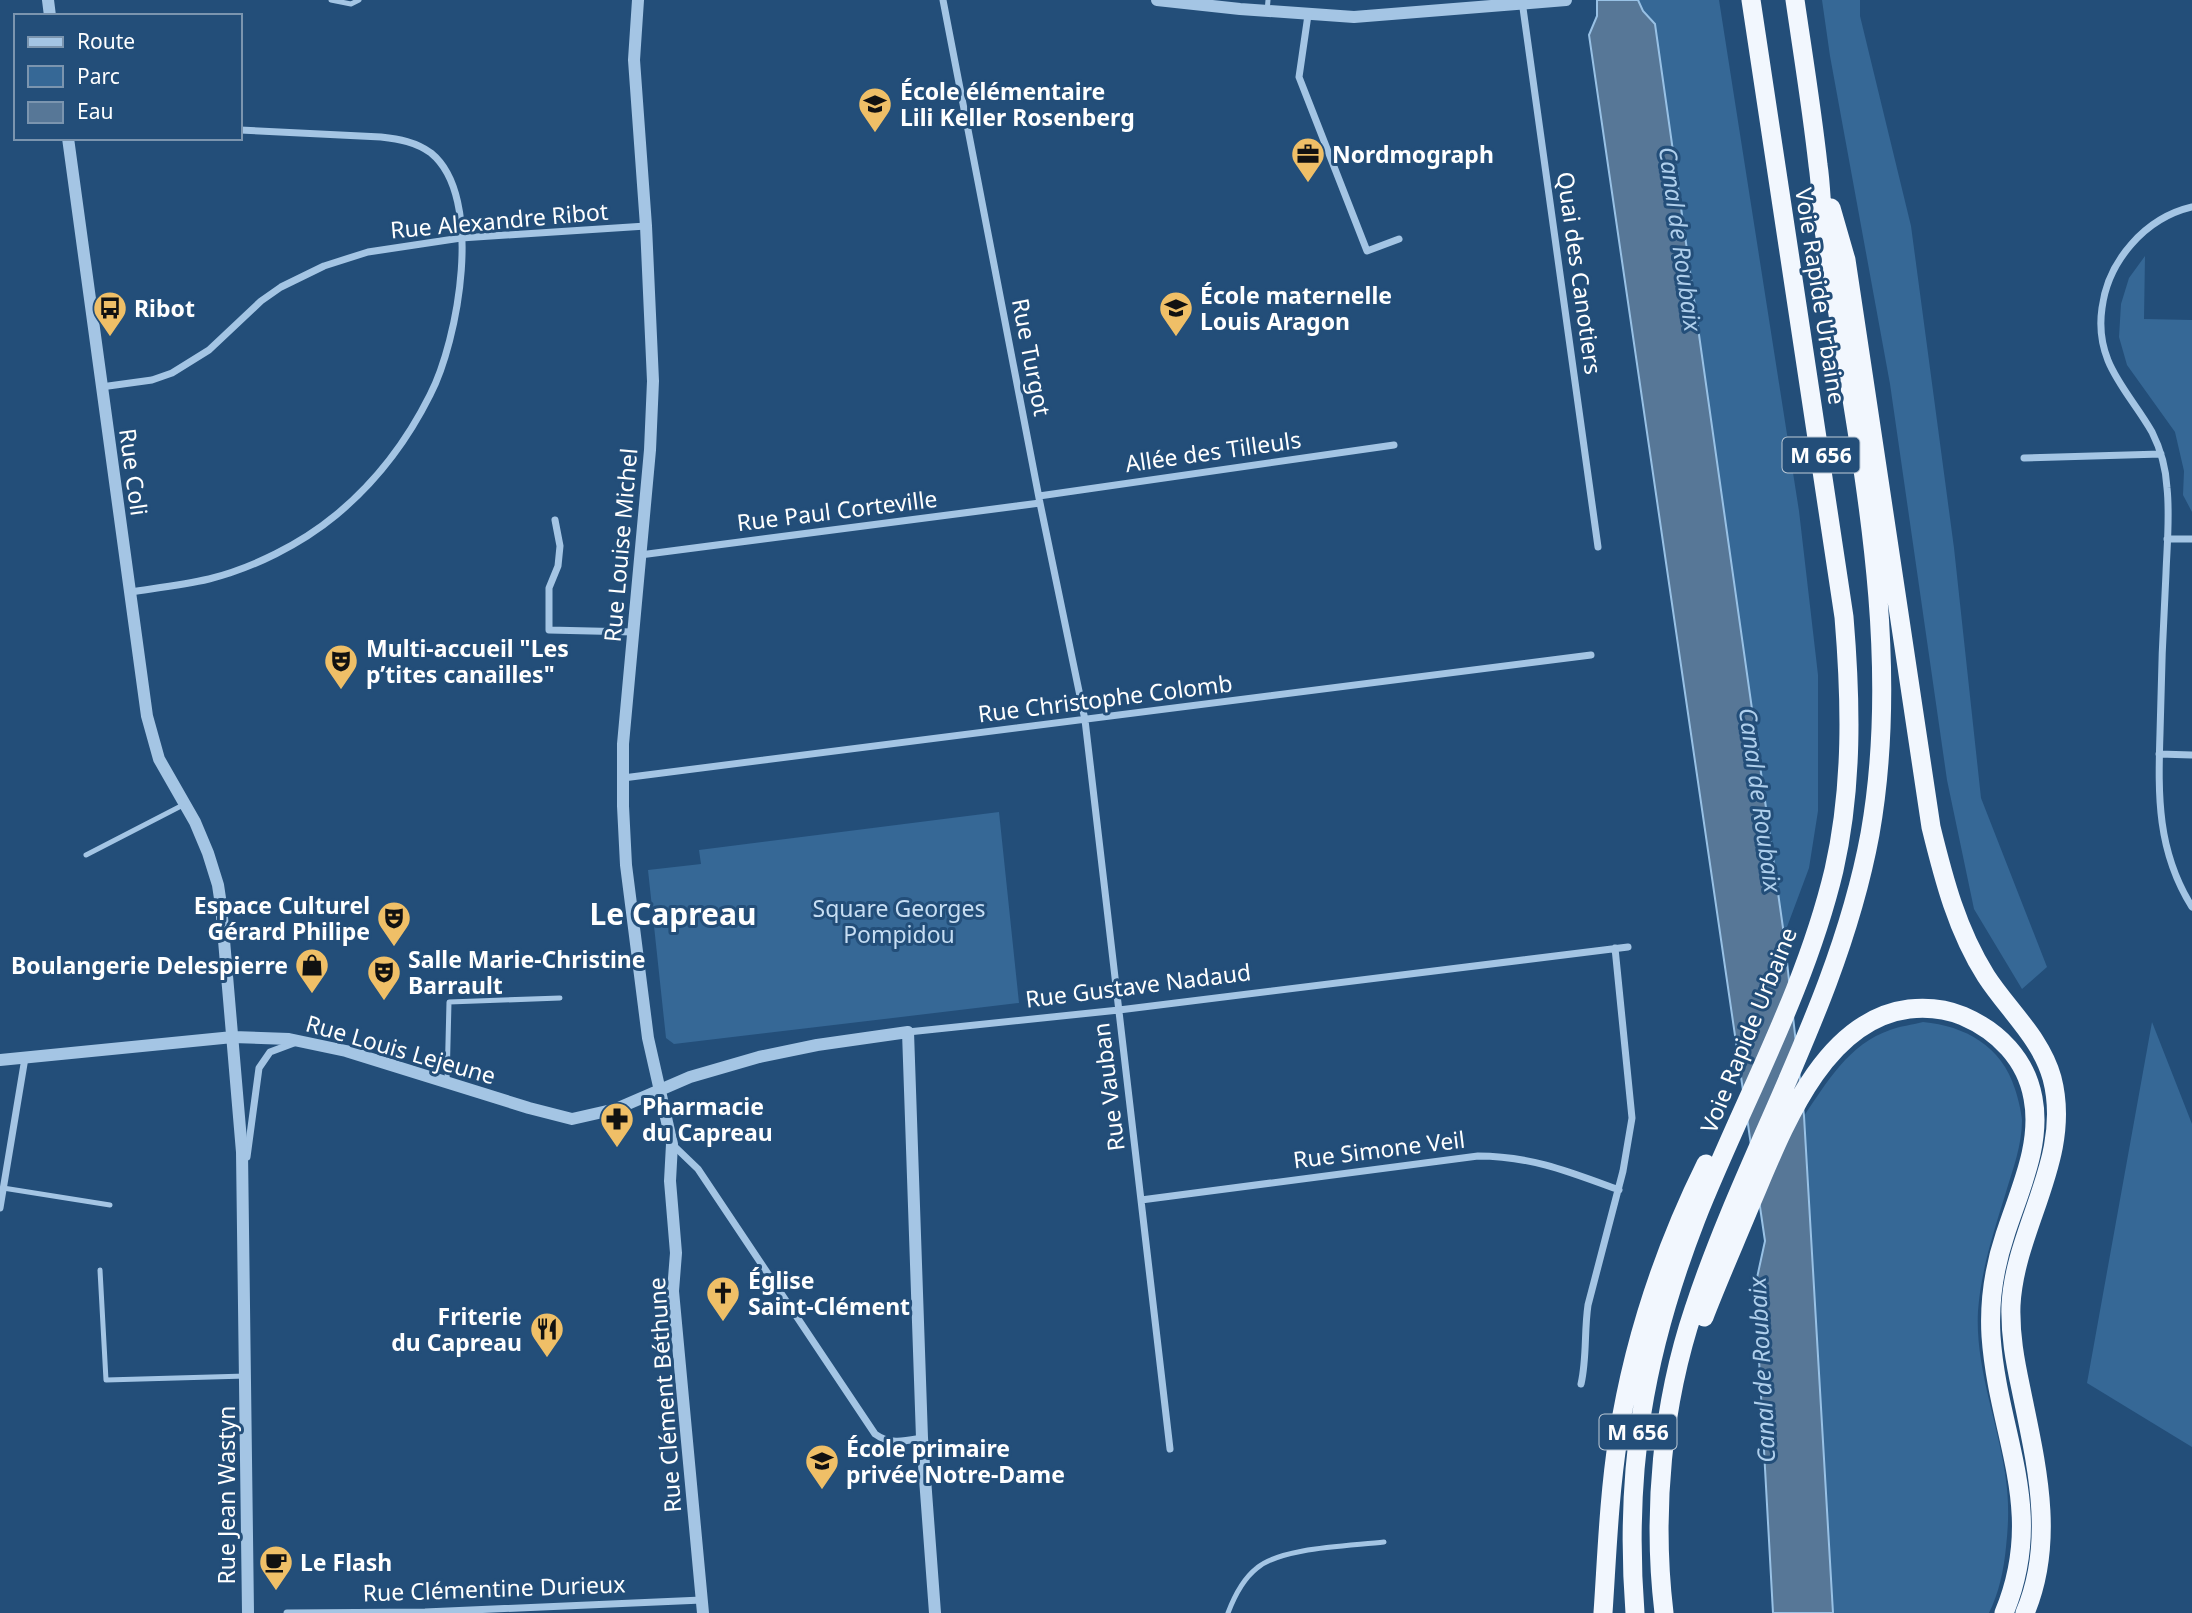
<svg xmlns="http://www.w3.org/2000/svg" width="2192" height="1613" font-family="'Noto Sans',sans-serif">
	<style>
		.green { fill: #366896 }
		.water { fill: #577797; stroke: #98c1e5; stroke-width: 2 }
		.lines { fill: none; stroke-linecap: round; stroke-linejoin: round }
		.service { stroke: #a4c5e4; stroke-width: 5 }
		.minor { stroke: #a4c5e4; stroke-width: 7 }
		.tertiary { stroke: #a4c5e4; stroke-width: 12 }
		.trunk { stroke: #f2f7fe; stroke-width: 19 }
		.labels { text-anchor: middle; dominant-baseline: central; stroke-width: 6; stroke-linejoin: round; paint-order: stroke }
		.shield { fill: #234e79; stroke: #bdcad7; stroke-width: 2 }
		.shield-label { font-size: 21px; font-weight: bold; fill: #fff }
		.poi-label { font-size: 23px; font-weight: bold; fill: #fff; stroke: #234e79; text-anchor: start }
		.street-label { font-size: 23px; fill: #fff; stroke: #234e79 }
		.park-label { font-size: 23px; fill: #c7def3; stroke: #234e79 }
		.water-label { font-size: 24px; font-style: italic; fill: #afcfec; stroke: #234e79 }
		.district-label { font-size: 30px; font-weight: bold; fill: #fff; stroke: #234e79 }
	</style>
	<rect width="100%" height="100%" fill="#234e79"/>
	<path class="green" d="M1638 0H1719L1799 511 1818 675V811L1809 868 1784 935 1655 24 1643 11Z
		M1822 0H1860V16L1911 226 1954 548 1981 798 2047 967 2022 989 1974 909 1947 780 1890 384 1830 56Z
		M2145 256 2144 319 2192 320V512L2183 495 2184 471 2175 432 2127 365 2119 337 2121 304 2129 278Z
		M999 812 1019 1003 674 1044 666 1038 648 870 701 864 699 850Z
		M1923 1022C1965 1026 2002 1046 2015 1089 2018 1098 2021 1110 2022 1120 2022 1145 2013 1169 2006 1192 1994 1231 1981 1270 1978 1311 1975 1366 1997 1419 2005 1473 2009 1498 2009 1521 2006 1547 2004 1569 1999 1593 1989 1613H1833L1804 1116C1827 1082 1849 1044 1890 1030 1900 1026 1912 1025 1923 1022Z
		M2152 1022 2192 1124V1447L2087 1383Z"/>
	<path class="water" d="M1597 0H1638L1643 11 1655 24 1784 935 1804 1116 1833 1613H1773L1755 1287 1765 1241 1589 35 1597 16Z"/>
	<g class="lines">
		<path class="service" d="M331 0 351 4 359 0
			M1267 12 1268 0
			M86 855 183 805
			M447 1083 449 1002 560 998
			M3 1188 110 1205
			M100 1270 106 1380 246 1376
			M1228 1613C1234 1597 1243 1579 1257 1568 1282 1547 1351 1546 1384 1542"/>
		<path class="minor" d="M943 0 1040 503 1085 720 1170 1449
			M1522 1 1598 547
			M1308 15 1299 77 1367 251 1399 239
			M2192 207C2145 218 2108 261 2102 308 2094 363 2128 390 2152 432 2161 450 2166 469 2167 488 2170 516 2167 545 2166 573 2163 626 2161 679 2160 733 2158 796 2157 851 2192 907
			M101 387 152 380 172 373 209 350 261 301 281 287 324 266 368 252 461 238 646 226
			M2024 458 2161 454
			M1039 496 1394 445
			M555 520 560 546 558 566 549 588V630L633 632
			M2167 539H2192
			M640 555 1040 503
			M130 592C156 588 183 585 209 579 253 568 301 544 336 515 376 482 407 441 430 395 458 341 485 197 431 153 416 142 399 139 381 137L240 130
			M2159 754 2192 755
			M623 778 1591 655
			M908 1032 1119 1010 1628 947
			M673 1145 698 1169 875 1434C890 1445 905 1441 922 1438
			M247 1157 259 1068 270 1052 294 1043
			M1141 1200 1478 1156C1531 1156 1570 1172 1619 1190
			M0 1208 25 1058
			M1581 1384C1587 1358 1584 1332 1588 1305L1623 1171 1632 1118 1615 948
			M287 1613 425 1612 702 1600"/>
		<path class="tertiary" d="M48 0 50 16
			M638 0 634 60 646 226 653 381 650 450 623 744V806L626 865 648 1038 672 1144 670 1181 676 1253 673 1291 703 1613
			M1157 0 1240 9 1354 17 1566 0
			M68 138 147 716 159 759 195 822 208 853 218 885 221 905 242 1152 248 1613
			M0 1060 233 1037 289 1039 346 1051 529 1108 572 1119 616 1109 690 1077 759 1057 817 1045 908 1032 922 1438 935 1613"/>
		<path class="trunk" d="M1831 208 1846 260 1931 827C1944 880 1957 930 1986 976 2008 1010 2041 1038 2052 1078 2073 1158 2015 1227 2011 1305 2010 1334 2015 1361 2021 1389 2036 1463 2056 1540 2025 1613
			M1704 1317C1719 1278 1736 1240 1752 1201 1782 1131 1822 1020 1909 1009 1928 1007 1946 1009 1963 1016 1998 1031 2026 1059 2033 1098 2042 1145 2019 1191 2005 1235 1994 1268 1989 1302 1991 1336 1998 1437 2047 1509 2004 1613
			M1603 1613C1607 1554 1609 1496 1618 1438 1633 1342 1663 1251 1706 1164
			M1635 1613C1624 1470 1644 1353 1696 1219 1742 1103 1805 992 1834 870 1853 786 1851 701 1844 617L1751 0
			M1664 1613C1652 1513 1662 1404 1694 1309 1747 1148 1839 1002 1870 834 1902 653 1862 467 1834 289 1830 267 1826 245 1823 223 1821 204 1821 184 1818 165 1812 110 1803 55 1795 0"/>
	</g>
	<defs>
		<g id="school-pin" transform="scale(1.75)"><path d="M0 17L-7.5 6A9.5 9.5 0 1 1 7.5 6Z" fill="#efbf67" stroke="#234e79"/><path d="M0-5L7-2L0 1L-7-2ZM-4 1L0 2.5L4 1V4Q0 6-4 4Z" fill="#111"/></g>
		<g id="office-pin" transform="scale(1.75)"><path d="M0 17L-7.5 6A9.5 9.5 0 1 1 7.5 6Z" fill="#efbf67" stroke="#234e79"/><path d="M-6-3h4V-5.5h4V-3h4V5H-6ZM-1-4.5V-3h2v-1.5ZM-6 0V1H6V0Z" fill="#111"/></g>
		<g id="bus-pin" transform="scale(1.75)"><path d="M0 17L-7.5 6A9.5 9.5 0 1 1 7.5 6Z" fill="#efbf67" stroke="#234e79"/><path d="M-5-6H5V4H4V6H2V4H-2V6H-4V4H-5ZM-3.5-4V0h7V-4ZM-3.5 1.2v1.5H-2V1.2ZM2 1.2v1.5H3.5V1.2Z" fill="#111"/></g>
		<g id="theatre-pin" transform="scale(1.75)"><path d="M0 17L-7.5 6A9.5 9.5 0 1 1 7.5 6Z" fill="#efbf67" stroke="#234e79"/><path d="M-5-5.5Q0-4 5-5.5V0Q5 5 0 6Q-5 5-5 0ZM-3.3-2.5H-1v1.5H-3.3ZM1-2.5H3.3v1.5H1ZM-2.8 1Q0 5.5 2.8 1Z" fill="#111"/></g>
		<g id="shop-pin" transform="scale(1.75)"><path d="M0 17L-7.5 6A9.5 9.5 0 1 1 7.5 6Z" fill="#efbf67" stroke="#234e79"/><path d="M-5-2.5h2.3a2.7 3.5 0 0 1 5.4 0H5L5.5 6h-11ZM-1.5-2.5h3a1.5 2.3 0 0 0-3 0Z" fill="#111"/></g>
		<g id="pharmacy-pin" transform="scale(1.75)"><path d="M0 17L-7.5 6A9.5 9.5 0 1 1 7.5 6Z" fill="#efbf67" stroke="#234e79"/><path d="M-2-6h4v4h4v4h-4v4h-4v-4h-4v-4h4Z" fill="#111"/></g>
		<g id="church-pin" transform="scale(1.75)"><path d="M0 17L-7.5 6A9.5 9.5 0 1 1 7.5 6Z" fill="#efbf67" stroke="#234e79"/><path d="M-1.2-6h2.4v3.5h3.3v2.4h-3.3V6h-2.4V-.1h-3.3v-2.4h3.3Z" fill="#111"/></g>
		<g id="restaurant-pin" transform="scale(1.75)"><path d="M0 17L-7.5 6A9.5 9.5 0 1 1 7.5 6Z" fill="#efbf67" stroke="#234e79"/><path d="M-5-6h1v4h1v-4h1v4h1v-4h1v5L-1.5 .5V6h-2V.5L-5-1ZM5-6V6H3V1.5H1.5Q1.5-4 5-6Z" fill="#111"/></g>
		<g id="cafe-pin" transform="scale(1.75)"><path d="M0 17L-7.5 6A9.5 9.5 0 1 1 7.5 6Z" fill="#efbf67" stroke="#234e79"/><path d="M-5.5-4.5H6V0H3Q3 3.5 0 3.5H-2.5Q-5.5 3.5-5.5 0ZM3-3.2v2h1.7v-2ZM-6 4.5H4V6H-6Z" fill="#111"/></g>
	</defs>
	<g fill-rule="evenodd">
		<use href="#school-pin" x="875" y="104"/>
		<use href="#office-pin" x="1308" y="154"/>
		<use href="#bus-pin" x="110" y="308"/>
		<use href="#school-pin" x="1176" y="308"/>
		<use href="#theatre-pin" x="341" y="661"/>
		<use href="#theatre-pin" x="394" y="918"/>
		<use href="#shop-pin" x="312" y="965"/>
		<use href="#theatre-pin" x="384" y="972"/>
		<use href="#pharmacy-pin" x="617" y="1119"/>
		<use href="#church-pin" x="723" y="1293"/>
		<use href="#restaurant-pin" x="547" y="1329"/>
		<use href="#school-pin" x="822" y="1461"/>
		<use href="#cafe-pin" x="276" y="1562"/>
	</g>
	<g class="labels">
		<g class="shield">
			<rect x="1782.5" y="437.5" width="77" height="35" rx="5"/>
			<rect x="1599.5" y="1414.5" width="77" height="35" rx="5"/>
		</g>
		<g class="shield-label">
			<text x="1821" y="455">M 656</text>
			<text x="1638" y="1432">M 656</text>
		</g>
		<g class="poi-label">
			<text x="900" y="91">École élémentaire<tspan x="900" dy="26">Lili Keller Rosenberg</tspan></text>
			<text x="1332" y="154">Nordmograph</text>
			<text x="1200" y="295">École maternelle<tspan x="1200" dy="26">Louis Aragon</tspan></text>
			<text x="134" y="308">Ribot</text>
			<text x="366" y="648">Multi-accueil "Les<tspan x="366" dy="26">p’tites canailles"</tspan></text>
			<text x="370" y="905" text-anchor="end">Espace Culturel<tspan x="370" dy="26">Gérard Philipe</tspan></text>
			<text x="408" y="959">Salle Marie-Christine<tspan x="408" dy="26">Barrault</tspan></text>
			<text x="288" y="965" text-anchor="end">Boulangerie Delespierre</text>
			<text x="642" y="1106">Pharmacie<tspan x="642" dy="26">du Capreau</tspan></text>
			<text x="748" y="1280">Église<tspan x="748" dy="26">Saint-Clément</tspan></text>
			<text x="522" y="1316" text-anchor="end">Friterie<tspan x="522" dy="26">du Capreau</tspan></text>
			<text x="846" y="1448">École primaire<tspan x="846" dy="26">privée Notre-Dame</tspan></text>
			<text x="300" y="1562">Le Flash</text>
		</g>
		<g class="street-label">
			<text transform="translate(499 220) rotate(-5)">Rue Alexandre Ribot</text>
			<text transform="translate(1580 273) rotate(82)">Quai des Canotiers</text>
			<text transform="translate(1821 296) rotate(81)">Voie Rapide Urbaine</text>
			<text transform="translate(1032 357) rotate(79)">Rue Turgot</text>
			<text transform="translate(1213 451) rotate(-8)">Allée des Tilleuls</text>
			<text transform="translate(134 472) rotate(82)">Rue Coli</text>
			<text transform="translate(837 510) rotate(-7)">Rue Paul Corteville</text>
			<text transform="translate(620 545) rotate(-85)">Rue Louise Michel</text>
			<text transform="translate(1105 698) rotate(-7)">Rue Christophe Colomb</text>
			<text transform="translate(1138 985) rotate(-7)">Rue Gustave Nadaud</text>
			<text transform="translate(1748 1030) rotate(-68)">Voie Rapide Urbaine</text>
			<text transform="translate(401 1049) rotate(16)">Rue Louis Lejeune</text>
			<text transform="translate(1108 1087) rotate(-97)">Rue Vauban</text>
			<text transform="translate(1379 1149) rotate(-7)">Rue Simone Veil</text>
			<text transform="translate(664 1395) rotate(-94)">Rue Clément Béthune</text>
			<text transform="translate(226 1495) rotate(-90)">Rue Jean Wastyn</text>
			<text transform="translate(494 1588) rotate(-2)">Rue Clémentine Durieux</text>
		</g>
		<g class="park-label">
			<text x="899" y="908">Square Georges<tspan x="899" dy="26">Pompidou</tspan></text>
		</g>
		<g class="water-label">
			<text transform="translate(1681 239) rotate(82)">Canal de Roubaix</text>
			<text transform="translate(1761 800) rotate(82)">Canal de Roubaix</text>
			<text transform="translate(1761 1370) rotate(-93)">Canal de Roubaix</text>
		</g>
		<g class="district-label">
			<text x="673" y="913">Le Capreau</text>
		</g>
	</g>
	<rect x="14" y="14" width="228" height="126" fill="#234e79" stroke="#7b95af" stroke-width="2"/>
	<rect x="28" y="37" width="35" height="10" fill="#a4c5e4" stroke="#7b95af" stroke-width="2"/>
	<text x="77" y="49" font-size="21" fill="#ffffff">Route</text>
	<rect x="28" y="66" width="35" height="21" fill="#366896" stroke="#7b95af" stroke-width="2"/>
	<text x="77" y="84" font-size="21" fill="#ffffff">Parc</text>
	<rect x="28" y="102" width="35" height="21" fill="#577797" stroke="#7b95af" stroke-width="2"/>
	<text x="77" y="119" font-size="21" fill="#ffffff">Eau</text>
</svg>
